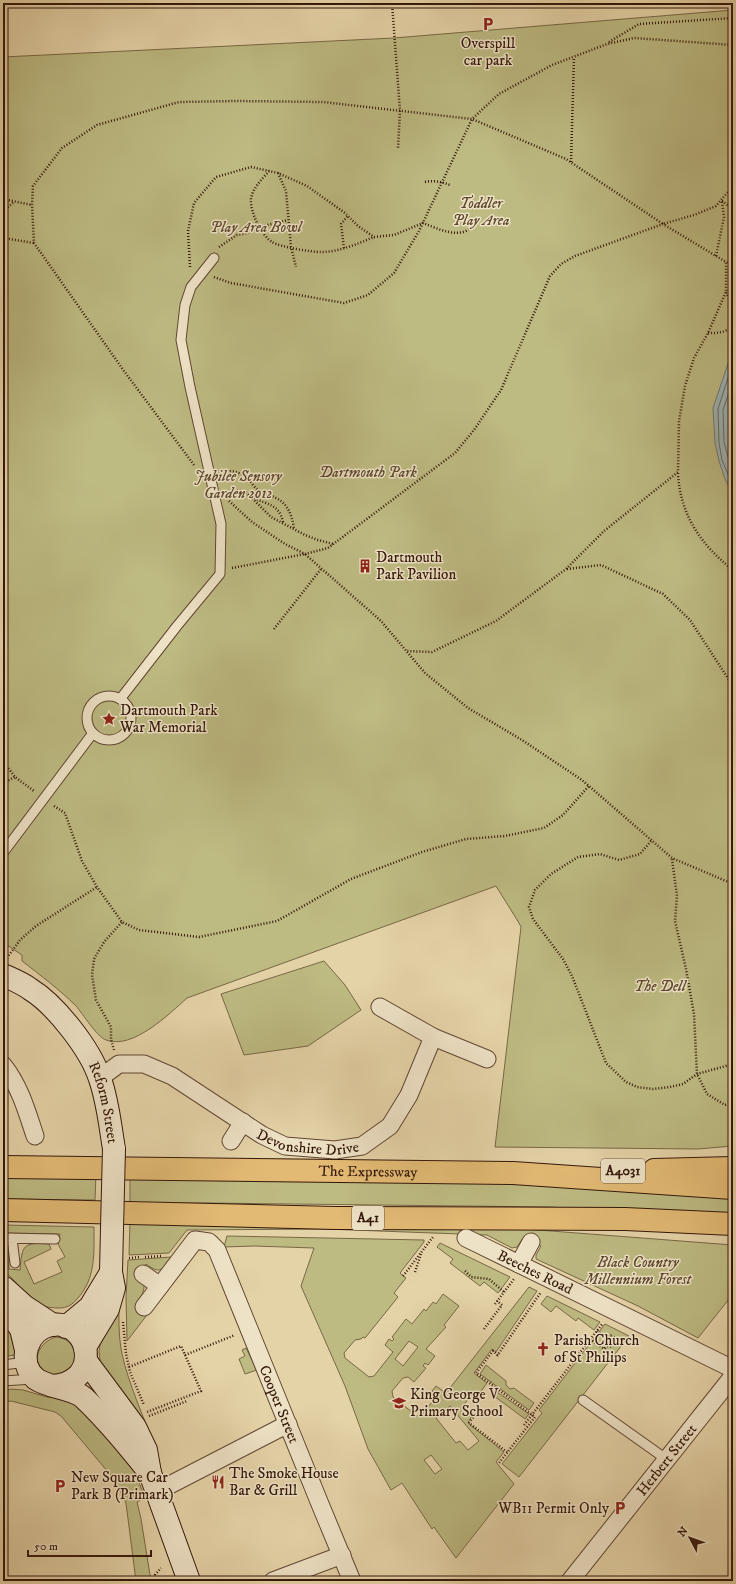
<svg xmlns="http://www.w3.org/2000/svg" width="736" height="1584" font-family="'IM FELL DW Pica',serif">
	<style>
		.green { fill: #bdba82; stroke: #786846; fill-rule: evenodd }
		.water { fill: #9cb4b5; stroke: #727571 }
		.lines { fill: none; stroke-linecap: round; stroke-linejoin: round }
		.shore { stroke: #686660; stroke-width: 1 }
		.lane-casing { stroke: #604632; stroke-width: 11 }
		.street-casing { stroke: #604632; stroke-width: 19 }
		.secondary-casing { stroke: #34170a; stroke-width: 24 }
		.highway-casing { stroke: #34170a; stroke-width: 24 }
		.path { stroke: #34170a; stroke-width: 2.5; stroke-dasharray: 1 2; stroke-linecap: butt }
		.lane { stroke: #eee2c6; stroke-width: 9 }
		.street { stroke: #eee2c6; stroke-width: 17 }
		.secondary { stroke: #eee2c6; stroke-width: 22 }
		.highway { stroke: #e2ba74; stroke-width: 22 }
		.secondary-bridge-casing { stroke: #34170a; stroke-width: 24; stroke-linecap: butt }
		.secondary-bridge { stroke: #eee2c6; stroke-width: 22 }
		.labels { text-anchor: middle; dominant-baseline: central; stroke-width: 3; stroke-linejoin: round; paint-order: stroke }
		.shield { fill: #eee2c6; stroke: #6c5442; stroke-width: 1 }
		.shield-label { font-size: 14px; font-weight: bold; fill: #34170a }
		.poi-label { font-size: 15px; fill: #34170a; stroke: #eee2c6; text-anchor: start }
		.park-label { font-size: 15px; font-style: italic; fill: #5d482e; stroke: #eee2c6 }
		.street-label { font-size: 15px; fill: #34170a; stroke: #eee2c6 }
	</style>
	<rect width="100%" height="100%" fill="#e5d3a8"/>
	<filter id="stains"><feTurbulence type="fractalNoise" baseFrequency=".005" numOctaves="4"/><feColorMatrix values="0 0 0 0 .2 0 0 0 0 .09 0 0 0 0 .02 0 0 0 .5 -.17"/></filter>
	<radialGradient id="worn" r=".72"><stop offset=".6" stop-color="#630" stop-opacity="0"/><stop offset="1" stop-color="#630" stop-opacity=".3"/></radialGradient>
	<path class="green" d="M733 10V1146L698 1149 495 1147 521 927 519 923 496 886 187 998C169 1014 133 1050 106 1040 97 1037 83 1014 76 1006 59 989 40 975 22 961V955L7 945 3 947V57L394 38Z
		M324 961 345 985 361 1010 308 1046 244 1055 221 994Z
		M96 1174 95 1200 3 1199V1175Z
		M130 1177 458 1181 598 1187 733 1198V1216L549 1207 207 1203H130Z
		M130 1221 486 1226 733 1245V1294L698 1338 638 1306 536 1259V1255L541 1246 526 1238H523L517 1247 512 1248 487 1235 325 1229 187 1230 169 1253 129 1255Z
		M3 1225 94 1227C94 1253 96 1279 77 1299 72 1305 67 1308 59 1308 51 1308 42 1307 35 1302 23 1294 15 1279 3 1270V1246L9 1254V1269L20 1270C22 1245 23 1242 49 1244L51 1249 24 1262 34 1284 62 1272 57 1261 65 1257 58 1244 60 1234 3 1233Z
		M227 1236 424 1240V1242L400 1273 406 1278 394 1293 398 1297 365 1338 363 1337 361 1339 355 1340 344 1353 345 1358 369 1377 374 1376 393 1352 385 1345 389 1339 392 1341 394 1339 392 1337 406 1319 412 1324 424 1309 426 1311 433 1302 436 1304 443 1294 459 1306 444 1325 446 1327 426 1349 435 1356 428 1365 425 1363 423 1366 426 1368 414 1382 408 1377 403 1378 392 1391 393 1397 417 1416 422 1414 433 1401 432 1396 434 1393 432 1391 436 1386 446 1393 529 1287 537 1291 496 1352 492 1349 474 1373 487 1383 474 1401 469 1398 463 1406 473 1414 468 1423 504 1452 496 1462 514 1484 456 1558 434 1527 432 1529 402 1483 391 1490 368 1449 345 1386 301 1286 314 1248 254 1246 224 1247ZM409 1341 418 1347 403 1366 395 1359ZM450 1406 479 1441 468 1450 460 1441 456 1443 436 1418ZM431 1455 442 1469 435 1474 424 1460Z
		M440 1243 510 1277 498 1293 484 1282 480 1286 450 1263 453 1259 437 1247Z
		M171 1257C162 1270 161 1275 146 1264L137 1276 144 1282C145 1292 141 1298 135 1306L147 1315 127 1341 126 1297 128 1260Z
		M119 1295C119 1314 118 1335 122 1354 129 1385 143 1415 154 1445L101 1367 99 1352 100 1345Z
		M547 1296 600 1322 594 1330 578 1318 576 1321 556 1306 551 1312 541 1304Z
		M3 1318 19 1342 14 1355 3 1357Z
		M605 1324 629 1336 519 1477 502 1464 542 1413 539 1410Z
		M56 1337C66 1338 72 1343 76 1352L72 1370 55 1377C52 1375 47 1374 44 1372 29 1360 41 1341 56 1337Z
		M246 1348 257 1370 245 1374 239 1359 245 1356 242 1350Z
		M486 1365 506 1381V1385L510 1389 514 1388 534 1403 529 1410 480 1374Z
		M11 1389 23 1390 47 1397 67 1399 78 1402 120 1447 135 1472 145 1498 137 1502 141 1519 151 1581H136L126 1503 122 1495 113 1478 61 1416 55 1412 11 1401 3 1402V1391Z
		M497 1392 529 1414 525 1419 494 1396Z"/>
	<path class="water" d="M733 349V390L731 400 733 402V495L725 479 719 461 715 443 713 408Z"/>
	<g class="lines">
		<path class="shore" d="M733 362 718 409 719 443 722 460 733 486
			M733 381 723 410 724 442 733 475
			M733 398C726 417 729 437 733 457"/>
		<g class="lane-casing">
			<path id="lane" d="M87 718a22 22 0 1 1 44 0a22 22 0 1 1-44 0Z
				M121 698 177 626 220 574 221 524 190 387 181 340 185 305 191 287 214 258
				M3 853 93 733
				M3 1238 55 1239
				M12 1238 15 1263
				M3 1365 26 1362
				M3 1381 33 1379
				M583 1400 666 1459"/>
		</g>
		<g class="street-casing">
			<g id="street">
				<path d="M380 1007 433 1037 487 1059"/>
				<path d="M3 1065C20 1086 27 1112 35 1136"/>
				<path id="s1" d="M100 1078 119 1064H144L172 1076 262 1135 285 1146 335 1150 362 1146 390 1126 409 1095 433 1037"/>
				<path d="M231 1141 243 1122"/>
				<path id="s2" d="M466 1238 733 1369"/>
				<path d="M519 1264 531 1242"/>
				<path d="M143 1274 160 1286"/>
				<path id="s3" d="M144 1307 195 1240 209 1242 217 1250 320 1504 352 1581"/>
				<path d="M158 1491 288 1424"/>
				<path d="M273 1581 342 1555"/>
				<path id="s4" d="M570 1581 733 1376"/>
			</g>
		</g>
		<g class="secondary-casing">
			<g id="secondary">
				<path id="s5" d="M3 975C12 979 22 983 30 989 56 1005 91 1050 100 1079 108 1102 110 1125 114 1149"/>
				<path d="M3 1287 24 1306 53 1325"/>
				<path d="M3 1304 21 1329 26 1350"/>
				<path d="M66 1327 90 1307 110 1274"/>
				<path d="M85 1347 108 1309 114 1288 111 1272 112 1228"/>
				<path d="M86 1361 135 1427 146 1450 150 1473 189 1581"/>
				<path d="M52 1386C104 1383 90 1319 52 1325 27 1329 16 1362 36 1379 49 1388 73 1388 84 1398 108 1421 129 1447 150 1473"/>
			</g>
		</g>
		<g class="highway-casing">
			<g id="highway">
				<path id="s6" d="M3 1167 513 1173 733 1188"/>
				<path d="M654 1170 733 1168"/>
				<path d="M3 1210 336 1218 625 1219 733 1224"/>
			</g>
		</g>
		<path class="path" d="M392 3 400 111 398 149
			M609 42 639 24 733 18
			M571 162 574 57
			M269 171C263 178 252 189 251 199 250 212 261 235 272 242 280 247 311 252 321 252 339 252 357 244 374 237
			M278 173 286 191 291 247 296 267
			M425 182C434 180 442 182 450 185
			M3 199 32 205
			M722 201 733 209
			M3 211 14 202
			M3 238 34 243
			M219 247 237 235 247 233 259 227 288 220
			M344 248 341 224 348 216
			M716 256 724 217 722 201
			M727 262 733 266
			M190 267 188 231 194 203 216 177 251 167 278 173 307 186 345 213 358 226 374 237 394 235 423 223C439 229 459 240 473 226
			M214 277 231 283 344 303 368 295 394 273 419 231 472 119 566 159 663 224 694 215 716 206 733 186
			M726 292 733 306
			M708 333C718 333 726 333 733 325
			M194 465 124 371 34 243 32 205 33 186 62 148 97 125 179 102 236 101 323 102 472 119 499 94 552 65 607 44 634 38 733 45
			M221 473C231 469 241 472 249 480 252 483 254 487 257 489 262 493 266 494 271 496 287 501 292 514 294 529
			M678 473C680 515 701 545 733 570
			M227 496 231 492 239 490 247 493 271 517 305 535 318 540 333 544
			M254 498C268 505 279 504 283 522
			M229 501 252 522 285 544 305 554 328 548 455 453 474 430 501 390 550 276 561 264 575 256 663 224 726 262V292L708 333 694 358 685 386 679 421 678 472 604 531 566 569 496 621 432 652 406 651
			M232 568 305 554 381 621 425 673 468 708 522 740 582 780 672 858 733 884
			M567 569 601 565 663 594 690 620 733 686
			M274 629 321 569
			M3 761 15 777 34 791
			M3 783 15 777
			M54 806 65 813 82 861 97 887 122 922 139 930 199 937 277 921 351 879 422 852 466 839 505 836 544 828 563 815 589 786
			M651 841 640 854 619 860 600 854 578 857 551 874 535 890 529 907 533 919 563 959 572 976 606 1063 626 1082 637 1087 653 1089 670 1087 683 1084 697 1074 733 1064
			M672 859 677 896 675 921 686 969 694 1014 697 1074 707 1094 725 1105 733 1103
			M7 958 20 940 36 926 97 887
			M114 1050 111 1040V1027L96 1000 92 975 94 959 104 942 122 922
			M145 1257 162 1256
			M129 1258 140 1257
			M465 1271 471 1277 489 1279 504 1292
			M415 1272 421 1254
			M403 1276 433 1237
			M495 1304 514 1279
			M123 1322 126 1354 130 1372 144 1405
			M484 1329 502 1305 497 1301
			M597 1331 605 1337
			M604.5 1341a5.5 5.5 0 1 1 11 0a5.5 5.5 0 1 1-11 0Z
			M590 1339 604 1349 607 1346
			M185 1355 235 1335
			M498 1355 493 1351 476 1373 535 1417 499 1463
			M497 1356 541 1292
			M129 1367 181 1346 201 1391 147 1412
			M475 1415 469 1423 507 1452
			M149 1416 187 1401
			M524 1425 603 1323
			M156 1581 155 1575 161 1568"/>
		<use href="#lane" class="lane"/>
		<use href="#street" class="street"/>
		<use href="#secondary" class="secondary"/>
		<use href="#highway" class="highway"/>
		<g class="secondary-bridge-casing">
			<path id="secondary-bridge" d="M112 1228 114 1149"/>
		</g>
		<use href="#secondary-bridge" class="secondary-bridge"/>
	</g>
	<defs>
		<g id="parking-bare" transform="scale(1.08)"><path d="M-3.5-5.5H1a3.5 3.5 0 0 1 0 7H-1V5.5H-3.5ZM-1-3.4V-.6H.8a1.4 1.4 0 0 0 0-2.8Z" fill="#8f2418" stroke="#eee2c6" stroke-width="2.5" paint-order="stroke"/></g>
		<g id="building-bare" transform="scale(1.08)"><path d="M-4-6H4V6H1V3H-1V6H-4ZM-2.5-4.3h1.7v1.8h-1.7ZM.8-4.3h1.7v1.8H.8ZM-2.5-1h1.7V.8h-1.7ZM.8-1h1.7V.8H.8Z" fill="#8f2418" stroke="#eee2c6" stroke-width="2.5" paint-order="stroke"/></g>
		<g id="sight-bare" transform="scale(1.08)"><path d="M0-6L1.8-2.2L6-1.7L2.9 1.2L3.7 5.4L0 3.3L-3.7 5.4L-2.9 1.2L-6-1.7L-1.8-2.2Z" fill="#8f2418" stroke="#eee2c6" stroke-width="2.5" paint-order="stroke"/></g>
		<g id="church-bare" transform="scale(1.08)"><path d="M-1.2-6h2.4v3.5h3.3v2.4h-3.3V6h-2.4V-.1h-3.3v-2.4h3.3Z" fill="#8f2418" stroke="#eee2c6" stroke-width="2.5" paint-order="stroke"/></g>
		<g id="school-bare" transform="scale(1.08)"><path d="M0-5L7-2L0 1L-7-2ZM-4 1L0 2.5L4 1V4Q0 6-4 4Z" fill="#8f2418" stroke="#eee2c6" stroke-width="2.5" paint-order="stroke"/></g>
		<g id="restaurant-bare" transform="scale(1.08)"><path d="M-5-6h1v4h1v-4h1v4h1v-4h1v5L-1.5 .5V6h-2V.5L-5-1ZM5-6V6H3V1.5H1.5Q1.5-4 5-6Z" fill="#8f2418" stroke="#eee2c6" stroke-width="2.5" paint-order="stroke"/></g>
	</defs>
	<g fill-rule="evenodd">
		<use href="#parking-bare" x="488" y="24"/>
		<use href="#building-bare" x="365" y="566"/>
		<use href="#sight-bare" x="109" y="719"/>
		<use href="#church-bare" x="543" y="1349"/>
		<use href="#school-bare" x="399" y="1403"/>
		<use href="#restaurant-bare" x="218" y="1482"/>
		<use href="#parking-bare" x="60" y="1486"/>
		<use href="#parking-bare" x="620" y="1508"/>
	</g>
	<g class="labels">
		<g class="shield">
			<rect x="601" y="1159" width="44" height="24" rx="3"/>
			<rect x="352" y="1206" width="32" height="24" rx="3"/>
		</g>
		<g class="shield-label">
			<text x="623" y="1171">A4031</text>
			<text x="368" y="1218">A41</text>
		</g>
		<g class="poi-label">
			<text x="488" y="43" text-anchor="middle">Overspill<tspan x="488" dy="17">car park</tspan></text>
			<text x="376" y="557">Dartmouth<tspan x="376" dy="17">Park Pavilion</tspan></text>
			<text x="120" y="710">Dartmouth Park<tspan x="120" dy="17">War Memorial</tspan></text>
			<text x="554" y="1340">Parish Church<tspan x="554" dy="17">of St Philips</tspan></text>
			<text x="410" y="1394">King George V<tspan x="410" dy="17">Primary School</tspan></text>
			<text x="229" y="1473">The Smoke House<tspan x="229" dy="17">Bar &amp; Grill</tspan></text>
			<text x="71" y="1477">New Square Car<tspan x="71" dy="17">Park B (Primark)</tspan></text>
			<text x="609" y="1508" text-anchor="end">WB11 Permit Only</text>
		</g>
		<g class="park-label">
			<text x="481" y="203">Toddler<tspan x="481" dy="17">Play Area</tspan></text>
			<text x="256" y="227">Play Area Bowl</text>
			<text x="368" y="472">Dartmouth Park</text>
			<text x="238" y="476">Jubilee Sensory<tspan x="238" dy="17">Garden 2012</tspan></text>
			<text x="660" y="986">The Dell</text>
			<text x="638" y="1262">Black Country<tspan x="638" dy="17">Millennium Forest</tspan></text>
		</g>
		<g class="street-label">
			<text stroke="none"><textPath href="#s5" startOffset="170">Reform Street</textPath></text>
			<text stroke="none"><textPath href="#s1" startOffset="234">Devonshire Drive</textPath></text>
			<text stroke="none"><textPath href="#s6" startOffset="365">The Expressway</textPath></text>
			<text stroke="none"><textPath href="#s2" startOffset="77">Beeches Road</textPath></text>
			<text stroke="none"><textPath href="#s3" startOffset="276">Cooper Street</textPath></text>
			<text stroke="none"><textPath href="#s4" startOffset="155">Herbert Street</textPath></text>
		</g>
	</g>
	<rect width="736" height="1584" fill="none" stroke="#e5d3a8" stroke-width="16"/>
	<rect x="4" y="4" width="728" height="1576" fill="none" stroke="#34170a" stroke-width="2"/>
	<rect x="8" y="8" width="720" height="1568" fill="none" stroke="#34170a"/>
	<g transform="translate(690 1538) rotate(311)" stroke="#eee2c6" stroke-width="3" paint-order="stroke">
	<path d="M0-3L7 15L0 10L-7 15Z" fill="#34170a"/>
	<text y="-6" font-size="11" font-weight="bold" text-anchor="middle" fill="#34170a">N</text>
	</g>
	<path d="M28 1550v6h123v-6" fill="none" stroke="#34170a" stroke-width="2"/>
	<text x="34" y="1550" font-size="12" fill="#34170a" stroke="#eee2c6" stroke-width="3" paint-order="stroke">50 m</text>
	<rect width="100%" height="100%" filter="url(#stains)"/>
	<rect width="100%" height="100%" fill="url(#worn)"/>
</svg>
